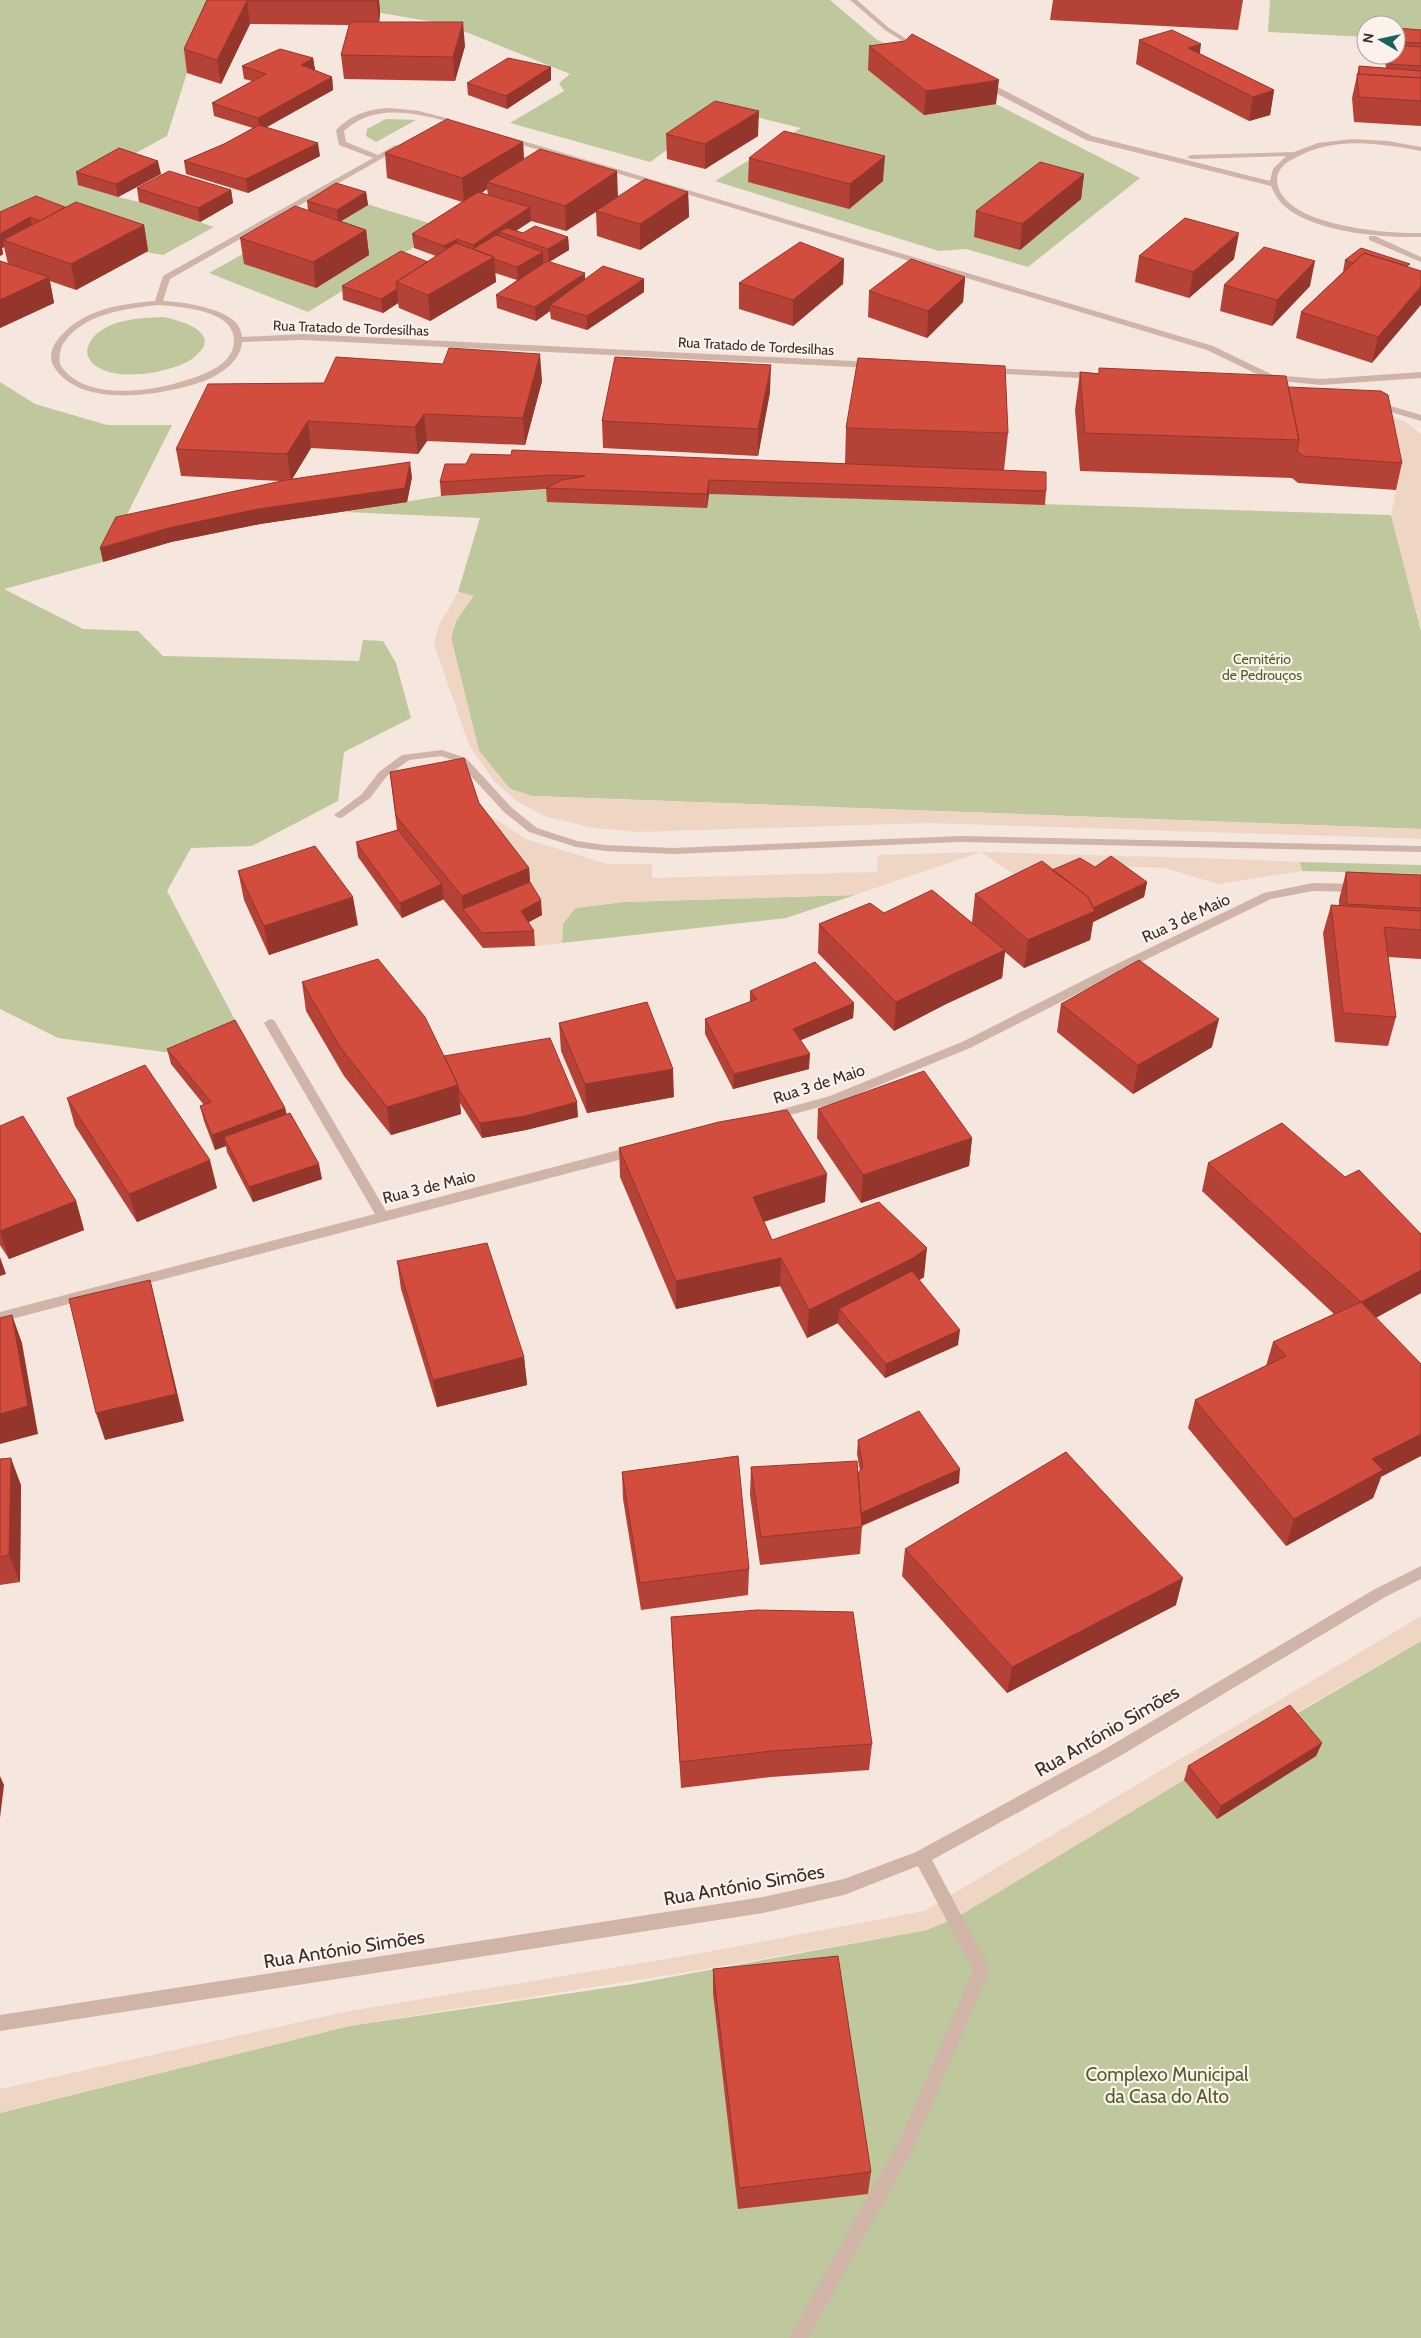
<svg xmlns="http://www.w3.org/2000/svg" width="1421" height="2338" font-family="Cabin,sans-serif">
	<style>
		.green { fill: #bfc79c }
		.plaza { fill: #efd6c4 }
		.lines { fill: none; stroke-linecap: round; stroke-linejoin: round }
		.minor { fill: #d0b4a8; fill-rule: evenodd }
		.wall { fill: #b54236; fill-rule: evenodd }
		.shaded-wall { fill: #94362c }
		.building { fill: #d34d3f; stroke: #94362c }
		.labels { text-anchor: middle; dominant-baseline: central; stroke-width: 4.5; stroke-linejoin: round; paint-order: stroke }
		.far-street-label { font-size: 14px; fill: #3c2c29; stroke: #fcf2ec }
		.far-park-label { font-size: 14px; fill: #525d2a; stroke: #fcf2ec }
		.street-label { font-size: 16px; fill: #3c2c29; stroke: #fcf2ec }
		.near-street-label { font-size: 19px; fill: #3c2c29; stroke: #fcf2ec }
		.near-park-label { font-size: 19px; fill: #525d2a; stroke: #fcf2ec }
	</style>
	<rect width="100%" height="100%" fill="#f5e7de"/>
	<path class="green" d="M0 0H830L876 39 911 58 924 115 996 104 1140 178 1028 267 966 249 939 251 715 181 801 128 724 109 650 162 510 123 564 91 559 83 570 74 446 24 363 10 226 4 187 73 167 136 121 161 118 197 139 202 214 227 163 255 0 227Z
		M1270 0H1421V40L1396 39V25H1366V37L1268 32Z
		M386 119 416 120 376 142 366 136 367 129Z
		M344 197 445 228 308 312 209 273Z
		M163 317C184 321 225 334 193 358 173 374 100 386 88 356 86 352 88 346 90 342 104 319 140 318 163 317Z
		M0 382 35 404 107 425H172L103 562 4 589 83 629 138 631 163 656 359 661 363 640 383 641 396 663 411 718 344 752 338 801 252 846 191 848 167 891 236 1022 172 1053 58 1038 0 1009Z
		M554 489 1391 515 1421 631V829L532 796 510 789 479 751 451 638 456 621 473 596 458 592 480 518 344 512 441 496Z
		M1300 862 1421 865V874L1302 871Z
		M855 895 786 918 562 943 563 924 575 908 623 902Z
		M1421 1641V2338H0V2113L349 2026 633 1984 927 1930Z"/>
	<path class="plaza" d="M1387 415 1406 422 1421 434V631L1391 515 1396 490Z
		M458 592 474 596 456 621 451 638 479 751 510 789 532 796 1421 829V839L929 823 639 832 593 828 544 816 518 802 494 781 469 745 434 644 439 625Z
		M467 787 488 814 526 839 607 864H652V878L877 872 878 855 981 852 1233 859 1300 862 1302 871 1218 884 1165 868 1061 864 1078 873 1038 890 981 852 855 895 623 902 575 908 563 924 562 943 535 946 522 926 542 914Z
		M1421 1616V1641L1285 1719 956 1918 927 1930 694 1971 349 2026 0 2113V2089L349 2011 696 1954 924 1911Z"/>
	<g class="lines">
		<path class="minor" d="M850 0H857L889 28 922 49 917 50 885 30Z
			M980 81H986L1092 136 1270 181 1273 169 1286 156 1191 159 1187 157 1191 155 1294 152 1318 143 1352 139 1388 141 1421 147V151C1379 143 1334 136 1295 158 1286 162 1277 169 1277 180 1279 226 1388 234 1421 233V237C1383 238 1302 232 1278 199 1275 195 1273 190 1271 186L1086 140 980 85Z
			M390 108 419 111 450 119 446 121C411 112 373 104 344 131L346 142 378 155 395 145 402 147 170 279 163 301C184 302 242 309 242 337L303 334 872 362 876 365 872 368 303 340 242 342C241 361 220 375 204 381 165 395 81 410 54 367 49 359 51 349 56 342 79 310 118 304 155 301L163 276 373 158 339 145 336 130C351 114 369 109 390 108ZM158 305C182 307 237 310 234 343 233 355 223 364 214 369 178 388 89 408 61 366 58 360 60 349 63 344 83 313 125 309 158 305Z
			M479 128 1213 346 1273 375 1321 379 1421 372V378L1321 385 1269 380 1207 350 479 132Z
			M1369 236H1375L1421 257V262L1369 240Z
			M990 368 1097 373 1101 376 1097 379 987 373 986 371Z
			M1377 402 1421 415V421L1374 407V403Z
			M442 750 466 758 512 808 537 828 577 841 605 845 673 848 960 836 1421 846V852L960 842 673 854 605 851 576 847 529 832 504 812 458 762 441 756 409 760 387 776 370 798 343 817 339 818 334 815 362 794 379 772 402 755Z
			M1313 883 1359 884 1365 888 1359 892 1313 891 1271 899 1108 978 970 1048 838 1102 772 1120 766 1116 768 1113 830 1096 962 1042 1100 972 1264 893Z
			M270 1019 274 1020 386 1211 634 1146 640 1151 634 1156 0 1322V1312L375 1214 264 1023Z
			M1421 1566V1579L1385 1597 1115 1759 932 1860 990 1969 913 2149 808 2338H789L901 2137 973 1970 918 1866 844 1895 763 1913 0 2031V2015L763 1897 844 1879 916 1852 1105 1749 1375 1589Z"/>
	</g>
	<path class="wall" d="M207 0H379L380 13 379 22 465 46 455 81 344 79 341 55 349 25 250 24 221 84 187 73 184 49Z
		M1053 0H1243L1238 30 1050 20Z
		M1396 28 1421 30V126L1354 122 1352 98 1359 66 1386 68 1384 55H1396Z
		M1139 40 1200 54 1274 90 1270 115 1249 121 1136 64Z
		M905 41 996 104 924 115 868 70 869 46Z
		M313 58 315 70 332 77 333 90 266 127 320 156 248 193 186 174 184 161 224 144 253 128 214 116 212 103 252 81 244 79 242 66Z
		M551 67V80L507 109 468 95 467 83Z
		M666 134 758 136 705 169 667 159Z
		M523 142 524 159 618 196 688 192 689 217 640 250 597 236 596 212 566 231 531 221 516 231 523 233 568 237 569 250 549 262 585 280 644 279V292L587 330 551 319 550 311 536 321 497 308 496 295 517 280 495 273 496 282 430 321 399 308 398 303 383 313 343 300 342 286 428 262 436 256 414 248 412 234 462 202 387 178 385 153ZM487 189 488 195 482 193Z
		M749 158 883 181 849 209 748 182Z
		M76 172 161 174 118 197 78 185Z
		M1084 174 1081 199 1020 250 974 237 976 211Z
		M137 188 231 190 233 203 200 222 139 202Z
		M366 192 368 205 341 221 366 230 369 255 316 288 244 264 240 238 308 210 307 201Z
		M65 207 144 225 148 251 76 290 50 281 54 303 0 328V261L8 264 4 247 2 248 3 254 0 256V212Z
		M1139 256 1234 259 1189 298 1135 282Z
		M844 259 843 284 793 326 739 309V283Z
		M1345 260 1409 267 1372 363 1296 338 1301 312 1343 272Z
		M965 277 963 302 927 338 868 317 869 291Z
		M1224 285 1310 286 1272 326 1220 311Z
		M1080 372 1288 387 1402 463 1396 490 1298 483 1292 478 1080 471 1075 410Z
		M542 381 525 445 427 441 418 454 311 448 292 479 412 477 407 502 260 524 171 542 103 562 281 481 181 476 176 449 324 383Z
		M770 392 758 456 603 448 602 421Z
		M846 428 1008 433 1004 470 1046 491 1045 505 709 494 707 508 547 502 546 489 441 496 440 482 466 464H845Z
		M390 772 479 803 529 868 530 882 542 915 528 922 534 931 535 946 483 948 443 899H444L402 918 358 857 356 842 397 830Z
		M1095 867 1147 882 1144 897 1093 922 1090 940 1024 968 1005 952 1002 978 946 1004 894 1031 818 953 819 924 884 913 972 922 975 894 1052 870Z
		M238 871 358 925 269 955 244 900Z
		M1346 872 1421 875V959L1388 957 1396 1017 1388 1046 1335 1042 1323 933 1331 905H1339V900Z
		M302 982 444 1056 578 1117 526 1130 482 1138 460 1103 461 1114 391 1135 344 1076 306 1011Z
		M750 991 854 1003 853 1018 800 1040 809 1069 733 1089 705 1034V1019L750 1002Z
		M1061 1004 1212 1047 1133 1094 1057 1032Z
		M559 1023 674 1097 587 1113 561 1051Z
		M167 1049 285 1108 287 1115 322 1179 253 1202 227 1152 226 1146 215 1150 204 1121 200 1106 204 1105 171 1064Z
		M67 1098 217 1188 137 1222 75 1126Z
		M818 1109 972 1138 969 1166 861 1203 817 1138Z
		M0 1126 76 1201 84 1230 9 1259 0 1245Z
		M619 1148 825 1202 764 1222 772 1240 924 1277 919 1280 958 1345 885 1378 838 1324V1323L807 1338 780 1286 676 1309 620 1177Z
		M1208 1163 1421 1293 1375 1318 1381 1477 1373 1498 1286 1546 1188 1428 1195 1400 1266 1366 1273 1342 1334 1314 1202 1191Z
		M397 1261 524 1357 527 1385 437 1407 401 1289Z
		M858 1440 959 1483 862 1526 860 1554 760 1565 750 1495 751 1467 858 1473 860 1471 857 1454Z
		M0 1459 21 1485 20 1582 0 1585Z
		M622 1472 749 1569 748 1595 641 1610 623 1499Z
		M905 1549 1176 1605 1007 1693 902 1576Z
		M671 1617 872 1744 869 1770 771 1777 681 1788 672 1643Z
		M1322 1743 1316 1756 1217 1819 1184 1780 1188 1766Z
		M713 1969 871 2172 868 2194 738 2209 713 1993Z"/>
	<path class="shaded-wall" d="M377 0H379L380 13 379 25Z
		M247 1 250 24 221 84 217 60Z
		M463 22 465 46 455 81 453 57Z
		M1201 44 1198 68 1188 48Z
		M313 58 315 70 301 65Z
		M551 67V80L507 109 506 96Z
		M332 77 333 90 260 131 258 118Z
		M999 80 996 104 924 115 926 91Z
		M1274 90 1270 115 1249 121 1253 97Z
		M759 111 758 136 705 169V144Z
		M523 142 524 167 487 182V189L464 203 462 178Z
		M318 143 320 156 248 193 246 179Z
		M885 156 883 181 849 209 850 184Z
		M158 161 161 174 118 197 116 184Z
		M617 171 618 197 566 231 565 206Z
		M1084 174 1081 199 1020 250 1022 224Z
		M231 190 233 203 200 222 198 208Z
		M366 192 368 205 338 223 337 210Z
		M688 192 689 217 640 250V224Z
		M530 207 531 221 509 235 499 232 500 241 473 252V245Z
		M30 217 33 230 3 240 4 247 2 248 3 254 0 256V234Z
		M144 225 148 251 76 290 71 264Z
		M366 230 369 255 316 288 313 262Z
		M1239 233 1234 259 1189 298 1193 272Z
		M568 237 569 250 549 262 548 249Z
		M457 239 458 252 445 259 444 246Z
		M543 252V266L518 281 517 267Z
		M494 257 496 282 430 321 428 295Z
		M844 259 843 284 793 326V300Z
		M1315 261 1310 286 1272 326 1277 300Z
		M585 273V287L550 305V311L536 321 535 307Z
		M49 277 54 303 0 328V300Z
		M965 277 963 302 927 338 928 311Z
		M644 279V292L587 330V316Z
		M1421 286V305L1372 363 1378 337Z
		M397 289 398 303 383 313 381 299Z
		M540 354 542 381 525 445 523 418Z
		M771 365 770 392 758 456V429Z
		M424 414 427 441 418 454 415 427Z
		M308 421 311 448 291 481 287 454Z
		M410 462 412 477 407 502 260 524 171 542 103 562 100 548 168 528Z
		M709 480V494L707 508V494Z
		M529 868 531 897 463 909 462 896Z
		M1147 882 1144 897 1093 922 1090 940 1024 968 1028 940Z
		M442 884 444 899 402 918 400 903Z
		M353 897 358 925 269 955 264 926Z
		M541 900 542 915 522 926 521 911Z
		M1005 950 1002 978 946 1004 894 1031 896 1002 949 976Z
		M854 1003 853 1018 792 1044 793 1029Z
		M1219 1019 1212 1047 1133 1094 1138 1065Z
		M810 1054 809 1069 733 1089 734 1074Z
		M673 1069 674 1097 587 1113 585 1084Z
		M458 1085 461 1114 391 1135 387 1107Z
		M577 1102 578 1117 526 1130 482 1138 480 1123Z
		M285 1108 288 1123 224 1137 226 1146 215 1150 212 1135Z
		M972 1138 969 1166 861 1203 863 1175Z
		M210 1160 217 1188 137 1222 129 1194Z
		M319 1164 322 1179 253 1202 249 1187Z
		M827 1174 825 1202 752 1225 753 1197Z
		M76 1201 84 1230 9 1259 0 1231Z
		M927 1248 924 1277 911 1286 839 1309 838 1323 807 1338 809 1310Z
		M0 1257 6 1274 0 1276Z
		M781 1258 780 1286 676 1309V1281Z
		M1421 1270V1293L1352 1331 1361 1302Z
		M150 1280 157 1308 184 1421 105 1440 96 1413Z
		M12 1315 22 1343 38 1434 0 1444V1414Z
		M960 1330 958 1345 885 1378 886 1364Z
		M524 1357 527 1385 437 1407 433 1380Z
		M1421 1434V1456L1381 1477 1373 1498 1286 1546 1294 1519 1372 1459Z
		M11 1458 21 1485 20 1582 9 1555Z
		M960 1469 959 1483 858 1527 859 1513Z
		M1183 1578 1176 1605 1007 1693 1012 1667Z
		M1322 1743 1316 1756 1217 1819 1221 1806Z
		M0 1776 4 1785 0 1818Z"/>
	<path class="building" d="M207 0H377V1H247L217 60 184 49Z
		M350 22H463L453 57 341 55Z
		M1396 28 1421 30V43L1396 42Z
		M1172 30 1201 44 1188 48 1274 90 1253 97 1139 40Z
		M912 34 999 80 926 91 869 46 905 41Z
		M1396 45 1421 47V66L1390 64 1388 55H1396Z
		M280 49 313 58 301 65 332 77 258 118 212 103 266 74 242 66Z
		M508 58 551 67 506 96 467 83Z
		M1359 66 1421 71V78L1359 74Z
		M1357 74 1421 78V101L1359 97Z
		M715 101 759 111 705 144 666 134Z
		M447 119 523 142 462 178 385 153Z
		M259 125 318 143 246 179 184 161 224 144Z
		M784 131 885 156 850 184 749 158Z
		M119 148 158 161 116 184 76 172Z
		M540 149 617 171 565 206 487 182Z
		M1040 162 1084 174 1022 224 976 211Z
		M169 171 231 190 198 208 137 188Z
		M645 179 688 192 640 224 596 211Z
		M336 183 366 192 337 210 307 201Z
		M478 192 530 207 473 245 457 239 444 246 412 234Z
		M36 196 65 207 40 221 30 217 0 234V212Z
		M76 202 144 225 71 264 3 240Z
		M295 206 366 230 313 262 240 238Z
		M1185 218 1239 233 1193 272 1139 256Z
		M535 226 568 237 548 249 499 232 507 228 523 233Z
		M496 235 543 252 517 267 494 259V257L473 249Z
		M800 242 844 259 793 300 739 283Z
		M456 243 494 257 428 295 396 282Z
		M1264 247 1315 261 1277 300 1224 285Z
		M1361 248 1410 264 1407 266 1364 253 1353 263 1345 260Z
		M401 251 428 262 396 282 397 289 381 299 342 286Z
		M1364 253 1421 271V286L1378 337 1301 312Z
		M911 259 965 277 928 311 869 291Z
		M0 261 49 277 0 300Z
		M547 261 585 273 535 307 496 295Z
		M603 266 644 279 587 316 550 305Z
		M449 348 540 354 523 418 424 414 415 427 308 421 287 454 176 449 208 384 324 383 336 357 443 364Z
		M615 357 771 365 758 429 602 421Z
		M858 358 1005 366 1008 433 846 428Z
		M1099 368 1286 376 1299 440 1085 433 1080 372 1099 374Z
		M1288 387 1381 391 1388 395 1402 463 1303 456 1297 451 1299 440Z
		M512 450 1046 472V491L709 480 707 494 546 488 562 480 585 476 553 475 440 482 445 464H466L471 454 511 455Z
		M410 462 405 488 258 509 168 528 100 548 116 517 286 480Z
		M464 758 479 803 529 868 462 896 396 816 390 772Z
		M398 830 442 884 400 903 356 842Z
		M315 846 353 897 264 926 238 871Z
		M1111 856 1147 882 1093 908 1088 897 1052 870 1080 858 1095 867Z
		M1042 861 1088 897 1095 911 1028 940 975 894Z
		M1346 872 1421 875V908L1347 904Z
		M530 882 541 900 521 911 534 931 482 933 463 909Z
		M932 890 1005 950 949 976 896 1002 819 924 870 903 884 913Z
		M1331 905 1421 911V930L1384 927 1396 1017 1343 1013Z
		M378 959 425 1017 458 1085 387 1107 340 1047 302 982Z
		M1139 960 1219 1019 1138 1065 1061 1004Z
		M815 962 854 1003 793 1029 810 1054 734 1074 705 1019 757 999 750 991Z
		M647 1002 673 1069 585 1084 559 1023Z
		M235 1020 285 1108 212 1135 200 1106 211 1102 167 1049Z
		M550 1038 577 1102 525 1116 480 1123 458 1088V1085L444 1056Z
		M145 1065 210 1160 129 1194 67 1098Z
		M924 1071 972 1138 863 1175 818 1109Z
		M787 1110 827 1174 753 1197 772 1240 879 1202 927 1248 913 1258 809 1310 781 1258 676 1281 619 1148 719 1122Z
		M290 1113 319 1164 249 1187 224 1137Z
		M23 1116 76 1201 0 1231V1126Z
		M1282 1123 1345 1177 1359 1170 1421 1234V1270L1361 1302 1208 1163Z
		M487 1243 524 1357 433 1380 397 1261Z
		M912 1271 960 1330 886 1364 839 1309Z
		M150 1280 176 1394 96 1413 69 1299Z
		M1361 1302 1421 1364V1434L1372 1459 1383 1470 1294 1519 1195 1400 1286 1356 1273 1342Z
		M12 1315 28 1406 0 1414V1318Z
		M919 1411 960 1469 861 1513 858 1473 863 1467 858 1440Z
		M1066 1452 1183 1578 1012 1667 905 1549Z
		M738 1456 749 1569 640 1583 622 1472Z
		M11 1458 9 1555 0 1557V1459Z
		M857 1461 862 1527 761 1537 751 1467Z
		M757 1610 853 1612 872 1744 772 1751 680 1762 671 1617Z
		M1290 1705 1322 1743 1221 1806 1188 1766Z
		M838 1956 871 2172 739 2188 713 1969Z"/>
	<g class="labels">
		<g class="far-street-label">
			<text transform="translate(351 328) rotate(2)">Rua Tratado de Tordesilhas</text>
			<text transform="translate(756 346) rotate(3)">Rua Tratado de Tordesilhas</text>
		</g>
		<g class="far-park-label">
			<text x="1262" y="659">Cemitério<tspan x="1262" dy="16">de Pedrouços</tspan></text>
		</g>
		<g class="street-label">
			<text transform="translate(1186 918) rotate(-25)">Rua 3 de Maio</text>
			<text transform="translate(819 1084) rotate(-18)">Rua 3 de Maio</text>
			<text transform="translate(429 1187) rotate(-14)">Rua 3 de Maio</text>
		</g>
		<g class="near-street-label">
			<text transform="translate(1107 1731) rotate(-30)">Rua António Simões</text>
			<text transform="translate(744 1885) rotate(-10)">Rua António Simões</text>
			<text transform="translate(344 1949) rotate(-9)">Rua António Simões</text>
		</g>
		<g class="near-park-label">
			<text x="1167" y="2074">Complexo Municipal<tspan x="1167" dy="22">da Casa do Alto</tspan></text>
		</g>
	</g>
	<g transform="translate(1381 40) rotate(279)"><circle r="24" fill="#fcf2ec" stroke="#afa39e"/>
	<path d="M0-4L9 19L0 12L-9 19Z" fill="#19635d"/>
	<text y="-8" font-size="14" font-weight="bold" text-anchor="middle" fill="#3c2c29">N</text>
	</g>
</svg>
